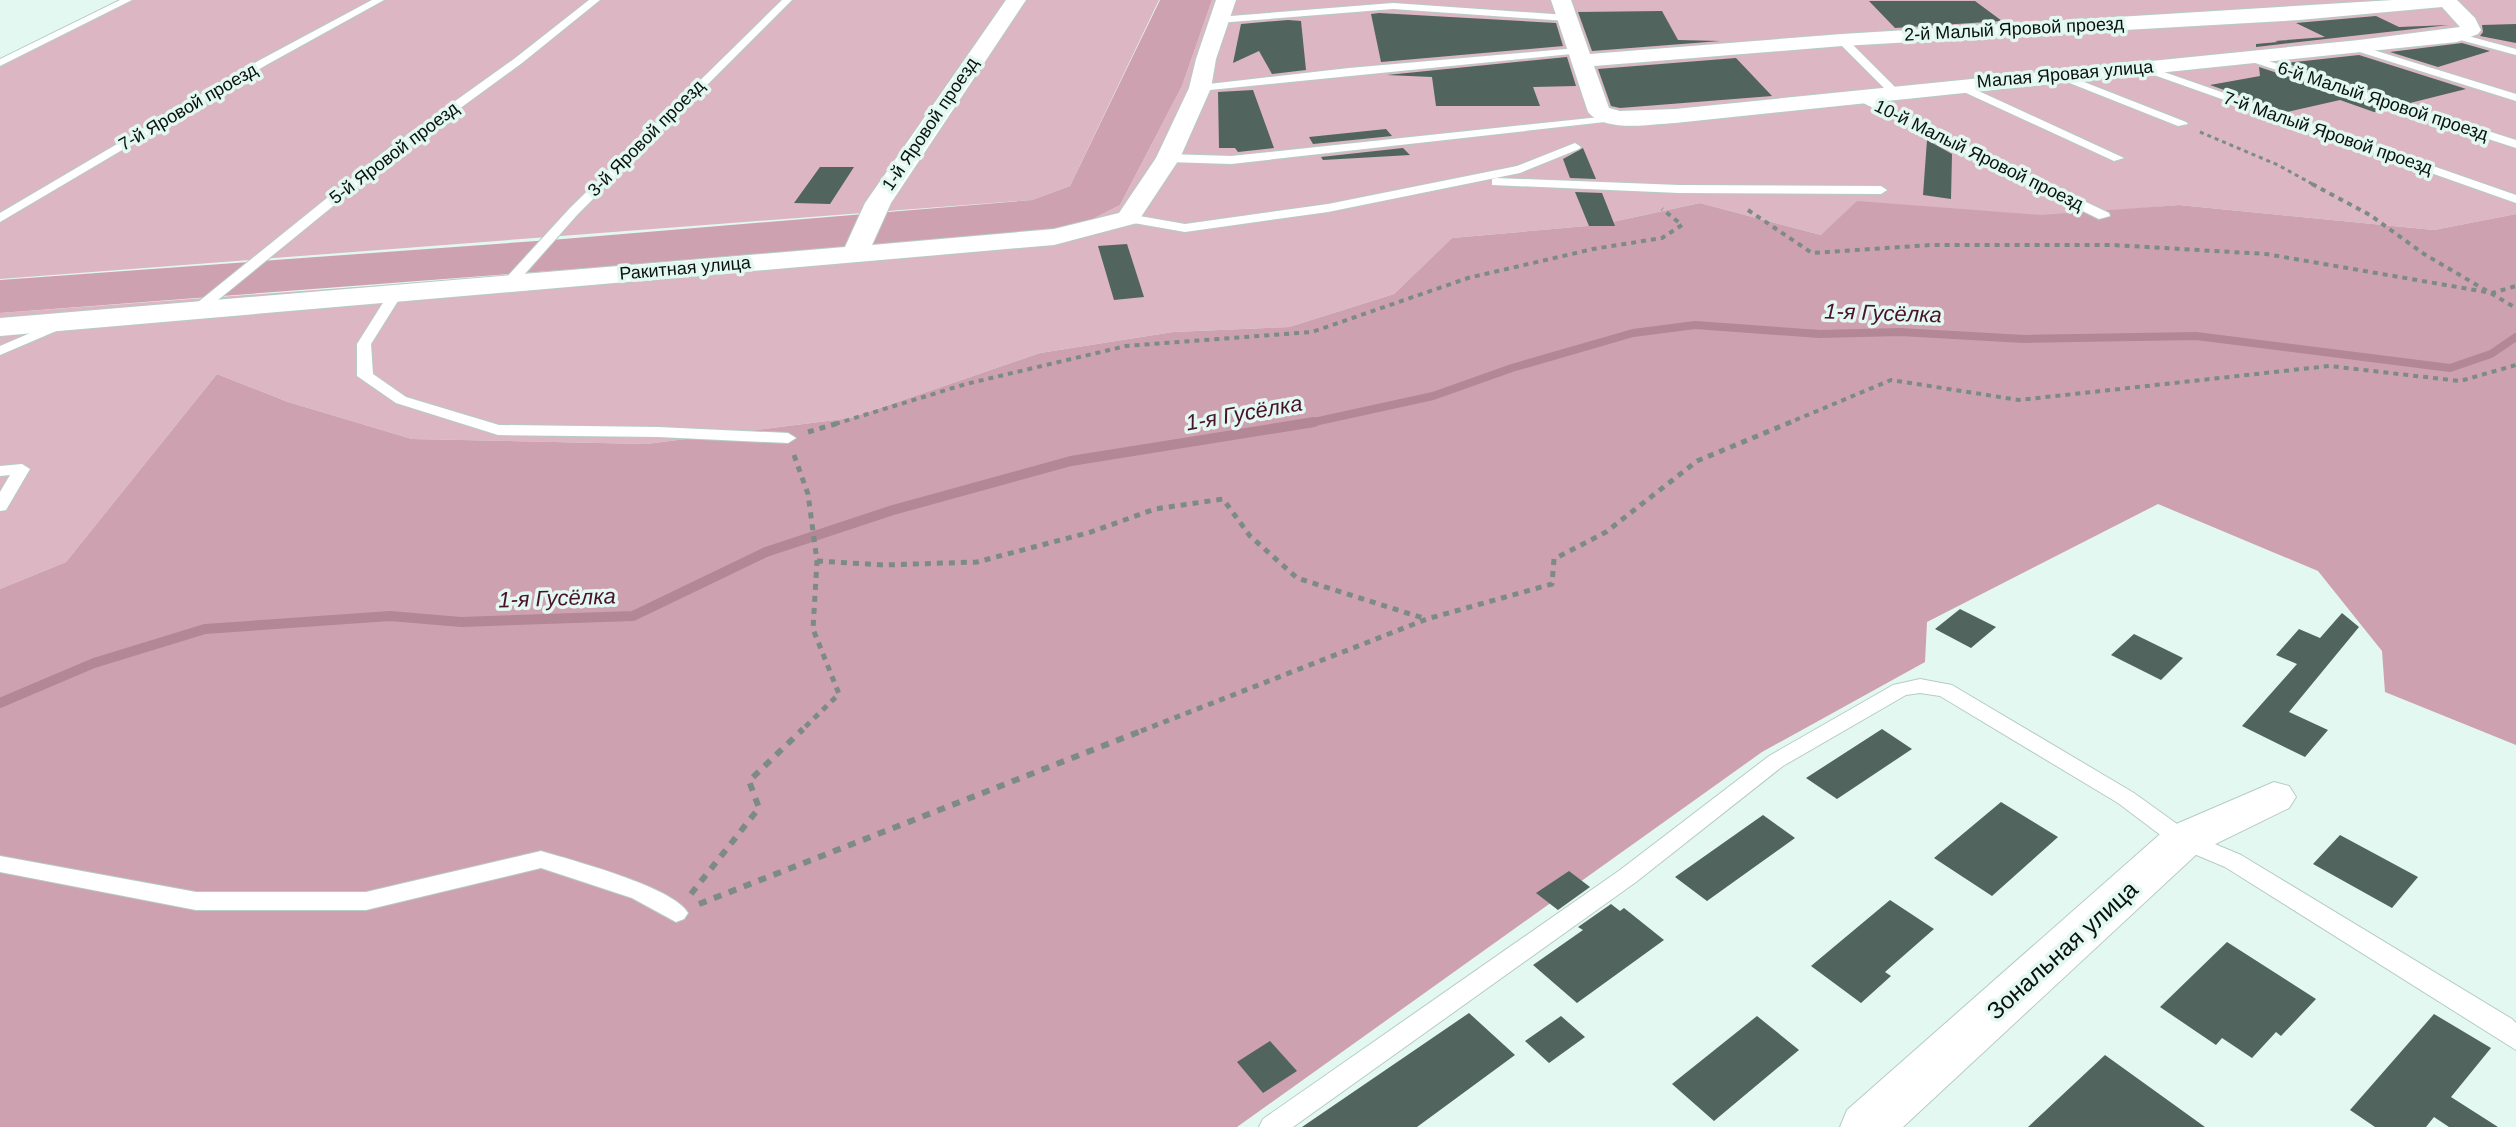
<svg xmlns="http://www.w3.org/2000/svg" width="2516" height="1127" font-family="Arial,sans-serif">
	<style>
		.green { fill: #dcb6c2 }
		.forest { fill: #cea1b0 }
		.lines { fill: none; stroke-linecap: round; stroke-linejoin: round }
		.stream-far1 { stroke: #b38796; stroke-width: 8 }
		.stream { stroke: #b38796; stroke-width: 10 }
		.building { fill: #51645e }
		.lane-casing { stroke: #b6ccc5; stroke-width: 2 }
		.street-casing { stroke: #b6ccc5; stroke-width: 2 }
		.path-far3 { stroke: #7c8b86; stroke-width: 3; stroke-dasharray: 4 4; stroke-linecap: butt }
		.path-far2 { stroke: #7c8b86; stroke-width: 4; stroke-dasharray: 5 5; stroke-linecap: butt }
		.path-far1 { stroke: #7c8b86; stroke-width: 5; stroke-dasharray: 6 6; stroke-linecap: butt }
		.path { stroke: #7c8b86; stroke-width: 6; stroke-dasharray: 8 8; stroke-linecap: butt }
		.lane { fill: #fff; fill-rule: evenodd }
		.street { fill: #fff; fill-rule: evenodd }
		.labels { text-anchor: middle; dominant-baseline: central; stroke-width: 7; stroke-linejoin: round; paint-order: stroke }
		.far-street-label { font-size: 18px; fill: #0a1210; stroke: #e2f8f1 }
		.water-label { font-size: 22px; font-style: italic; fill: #48122a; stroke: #e2f8f1 }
		.near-street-label { font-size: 24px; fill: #0a1210; stroke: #e2f8f1 }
	</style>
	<rect width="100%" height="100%" fill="#e2f8f1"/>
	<path class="green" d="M132 0H1159L1070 186 1032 200 0 279V65Z
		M1212 0H2516V214L2434 230 2179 205 1821 235 1700 203 1598 225 1452 238 1394 294 1289 327 1173 332 1040 353 851 418 646 444 412 439 288 402 217 374 66 562 0 589V313L507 276 1083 224 1120 205 1182 86Z"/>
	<path class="forest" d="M1160 0H1212L1182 86 1120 205 1083 224 1048 233 0 313V280L551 240 1032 200 1070 186Z
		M1857 201 2041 215 2179 205 2434 230 2516 214V745L2385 692 2382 651 2318 571 2158 504 1927 622 1925 662 1762 752 1237 1127H0V589L66 562 217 374 288 402 412 439 646 444 851 418 1040 353 1173 332 1289 327 1394 294 1452 238 1598 225 1700 203 1821 235Z"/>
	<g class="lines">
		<path class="stream-far1" d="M1305 424 1433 396 1512 368 1633 333 1695 325 1820 334 1900 332 2024 339 2196 336 2450 368 2491 354 2516 337"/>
		<path class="stream" d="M0 703 94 663 205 629 390 616 461 622 633 616 766 552 893 510 1071 461 1314 422"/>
	</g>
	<path class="building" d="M1869 1H1975L2002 21 1895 28Z
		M1662 11 1678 40 1720 41 1592 51 1578 12Z
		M1379 13 1556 23 1563 46 1381 62 1371 14Z
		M2376 16 2399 27 2449 25 2256 47V44L2278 42 2275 41 2325 37 2296 23Z
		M1288 20 1301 21 1306 70 1272 74 1259 51 1233 63 1241 24Z
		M2516 24V43L2480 36 2483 32 2482 25Z
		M2462 43 2490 51 2438 67 2390 52Z
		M2359 55 2457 86 2466 89 2410 103 2285 63Z
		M1567 57 1576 86 1533 87 1540 106H1436L1432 77 1387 75Z
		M1736 58 1772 96 1620 108 1611 106 1598 69Z
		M2259 67 2387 109 2374 112 2340 100 2287 112 2210 85 2260 76Z
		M1253 90 1274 148 1238 152 1235 148H1219L1218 92Z
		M1386 129 1392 136 1313 144 1309 137Z
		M1927 140 1952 154 1951 199 1923 195Z
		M1403 148 1410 155 1323 160 1321 157Z
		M1583 148 1596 179 1570 178 1563 159Z
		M820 167H854L830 204 794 203Z
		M1575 192 1602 193 1615 226H1589Z
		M1127 244 1144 297 1114 300 1098 246Z
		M1960 609 1996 627 1971 648 1935 629Z
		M2342 613 2359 627 2289 712 2328 730 2305 757 2242 726 2297 664 2276 655 2299 629 2320 638Z
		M2134 634 2183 658 2161 680 2111 655Z
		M1882 729 1912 749 1837 799 1806 778Z
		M2001 802 2058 837 1992 896 1934 858Z
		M1763 815 1795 838 1707 901 1675 877Z
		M2340 835 2418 877 2392 908 2313 864Z
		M1569 871 1590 887 1558 910 1536 893Z
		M1890 900 1934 929 1885 972 1891 976 1861 1003 1811 966Z
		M1611 904 1620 911 1624 908 1664 940 1577 1003 1533 965 1583 930 1578 927Z
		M2227 942 2316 999 2281 1036 2276 1032 2252 1058 2222 1038 2216 1045 2160 1007Z
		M1469 1013 1515 1055 1417 1127H1302Z
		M2434 1014 2491 1048 2451 1097 2498 1127H2449L2434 1117 2426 1127H2375L2350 1110Z
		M1561 1016 1585 1037 1549 1063 1525 1041Z
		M1757 1016 1799 1050 1714 1121 1672 1084Z
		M1270 1041 1297 1071 1263 1093 1237 1062Z
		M2105 1055 2205 1127H2028Z"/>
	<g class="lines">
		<g class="lane-casing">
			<path id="lane" d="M120 0H132L0 66V59Z
				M372 0H384L268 64 0 222V213L260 60Z
				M589 0H600L522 63 392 158 202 313H192V307L384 152 514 59Z
				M782 0H792L578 214 515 285H505V279L570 208Z
				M1393 3 1567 15 1572 18 1567 21 1393 9 1218 23 1213 20 1218 17Z
				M2457 33 2516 49V55L2453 38 2452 36Z
				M1838 38H1846L1897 89V93H1889L1838 42Z
				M2354 44 2516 94V101L2350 49 2349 47Z
				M1577 48 1581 49V53L1200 91 1195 88 1200 85 1349 68Z
				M2250 55 2516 140V148L2246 60 2245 58Z
				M2141 64 2516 195V203L2137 69 2136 67Z
				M2056 71 2186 122 2188 124 2178 126 2052 76 2051 74Z
				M1951 82H1959L2124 158 2114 161 1951 86Z
				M1855 92 2109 213 2110 216 2099 219 1851 97 1850 95Z
				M1619 115 1623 116V120L1231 164 1168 162 1162 158 1168 154 1231 156Z
				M1575 143 1581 147 1579 149 1520 173 1328 212 1185 232 1128 222 1122 218 1128 214 1185 224 1328 204 1517 166Z
				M1496 178 1679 185 1881 186 1887 190 1881 194 1679 193 1492 185V179Z
				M396 289 403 293 371 344 373 374 406 397 499 425 658 427 788 433 796 438 788 443 658 437 498 435 396 403 357 376V344L391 290Z
				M63 319 70 323 68 326 0 355V346Z
				M22 464 30 469 6 510 0 511V492L10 475 0 476V466Z
				M1920 679 1952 685 2134 793 2191 834 2241 855 2512 1019 2516 1023V1050L2225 867 2175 846 2118 803 1940 696 1920 693 1906 695 1783 766 1636 882 1293 1127H1259L1263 1119 1620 870 1769 756 1893 685Z
				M541 851C571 860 674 887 688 913L684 919 676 922 632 898 541 868 366 910H196L0 872V856L196 892H366Z"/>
		</g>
		<g class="street-casing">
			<path id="street" d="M1006 0H1026L891 203 872 245 1054 229 1119 213 1156 158 1189 88 1196 59 1216 0H1236L1216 59 1211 88 1180 158 1137 223 1054 245 0 336V318L845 247 865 203Z
				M1551 0H1571L1590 54 1842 34 2393 0H2457L2475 18 2481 30 2478 34 2457 42 1675 123C1651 124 1605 133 1588 112ZM2442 7 2460 27 2359 40 1675 109 1620 111 1609 108 1594 66 1842 46 2299 20Z
				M2274 782 2289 786 2296 797 2289 808 2199 852 1903 1127H1840L1847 1110 2167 828Z"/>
		</g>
		<path class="path-far3" d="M2200 132 2278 165 2316 186"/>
		<path class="path-far2" d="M2312 184 2370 215 2424 254 2516 308
			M1748 210 1812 253 1931 245H2113L2266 254 2492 293 2516 286
			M835 424 966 384 1126 346 1312 332 1468 278 1593 249 1662 238 1682 225 1662 209
			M1786 424 1891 380 2019 400 2329 366 2460 381 2516 365"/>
		<path class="path-far1" d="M808 432 842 422
			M794 455 808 494 817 561 813 629 839 694 801 731
			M817 561 884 565 977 562 1091 532 1155 509 1223 499 1250 536 1297 578 1426 619
			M1141 731 1427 619 1552 584 1554 559 1606 532 1697 461 1791 422"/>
		<path class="path" d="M691 894 759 808 749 781 803 729
			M699 904 1146 729"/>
		<use href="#lane" class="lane"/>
		<use href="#street" class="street"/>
	</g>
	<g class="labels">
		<g class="far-street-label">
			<text transform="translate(2014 29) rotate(-3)">2-й Малый Яровой проезд</text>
			<text transform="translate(2065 74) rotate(-5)">Малая Яровая улица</text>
			<text transform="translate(2383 101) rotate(18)">6-й Малый Яровой проезд</text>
			<text transform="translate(188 107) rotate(-30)">7-й Яровой проезд</text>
			<text transform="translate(930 124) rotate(-56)">1-й Яровой проезд</text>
			<text transform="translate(2328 133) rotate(19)">7-й Малый Яровой проезд</text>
			<text transform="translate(646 138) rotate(-45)">3-й Яровой проезд</text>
			<text transform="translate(394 153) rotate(-37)">5-й Яровой проезд</text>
			<text transform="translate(1979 155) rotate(26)">10-й Малый Яровой проезд</text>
			<text transform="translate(685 268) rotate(-5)">Ракитная улица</text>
		</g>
		<g class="water-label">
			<text transform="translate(1883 313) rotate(2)">1-я Гусёлка</text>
			<text transform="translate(1244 413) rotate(-10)">1-я Гусёлка</text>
			<text transform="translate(557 598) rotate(-2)">1-я Гусёлка</text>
		</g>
		<g class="near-street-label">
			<text transform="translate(2062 950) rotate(-42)">Зональная улица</text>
		</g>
	</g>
</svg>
